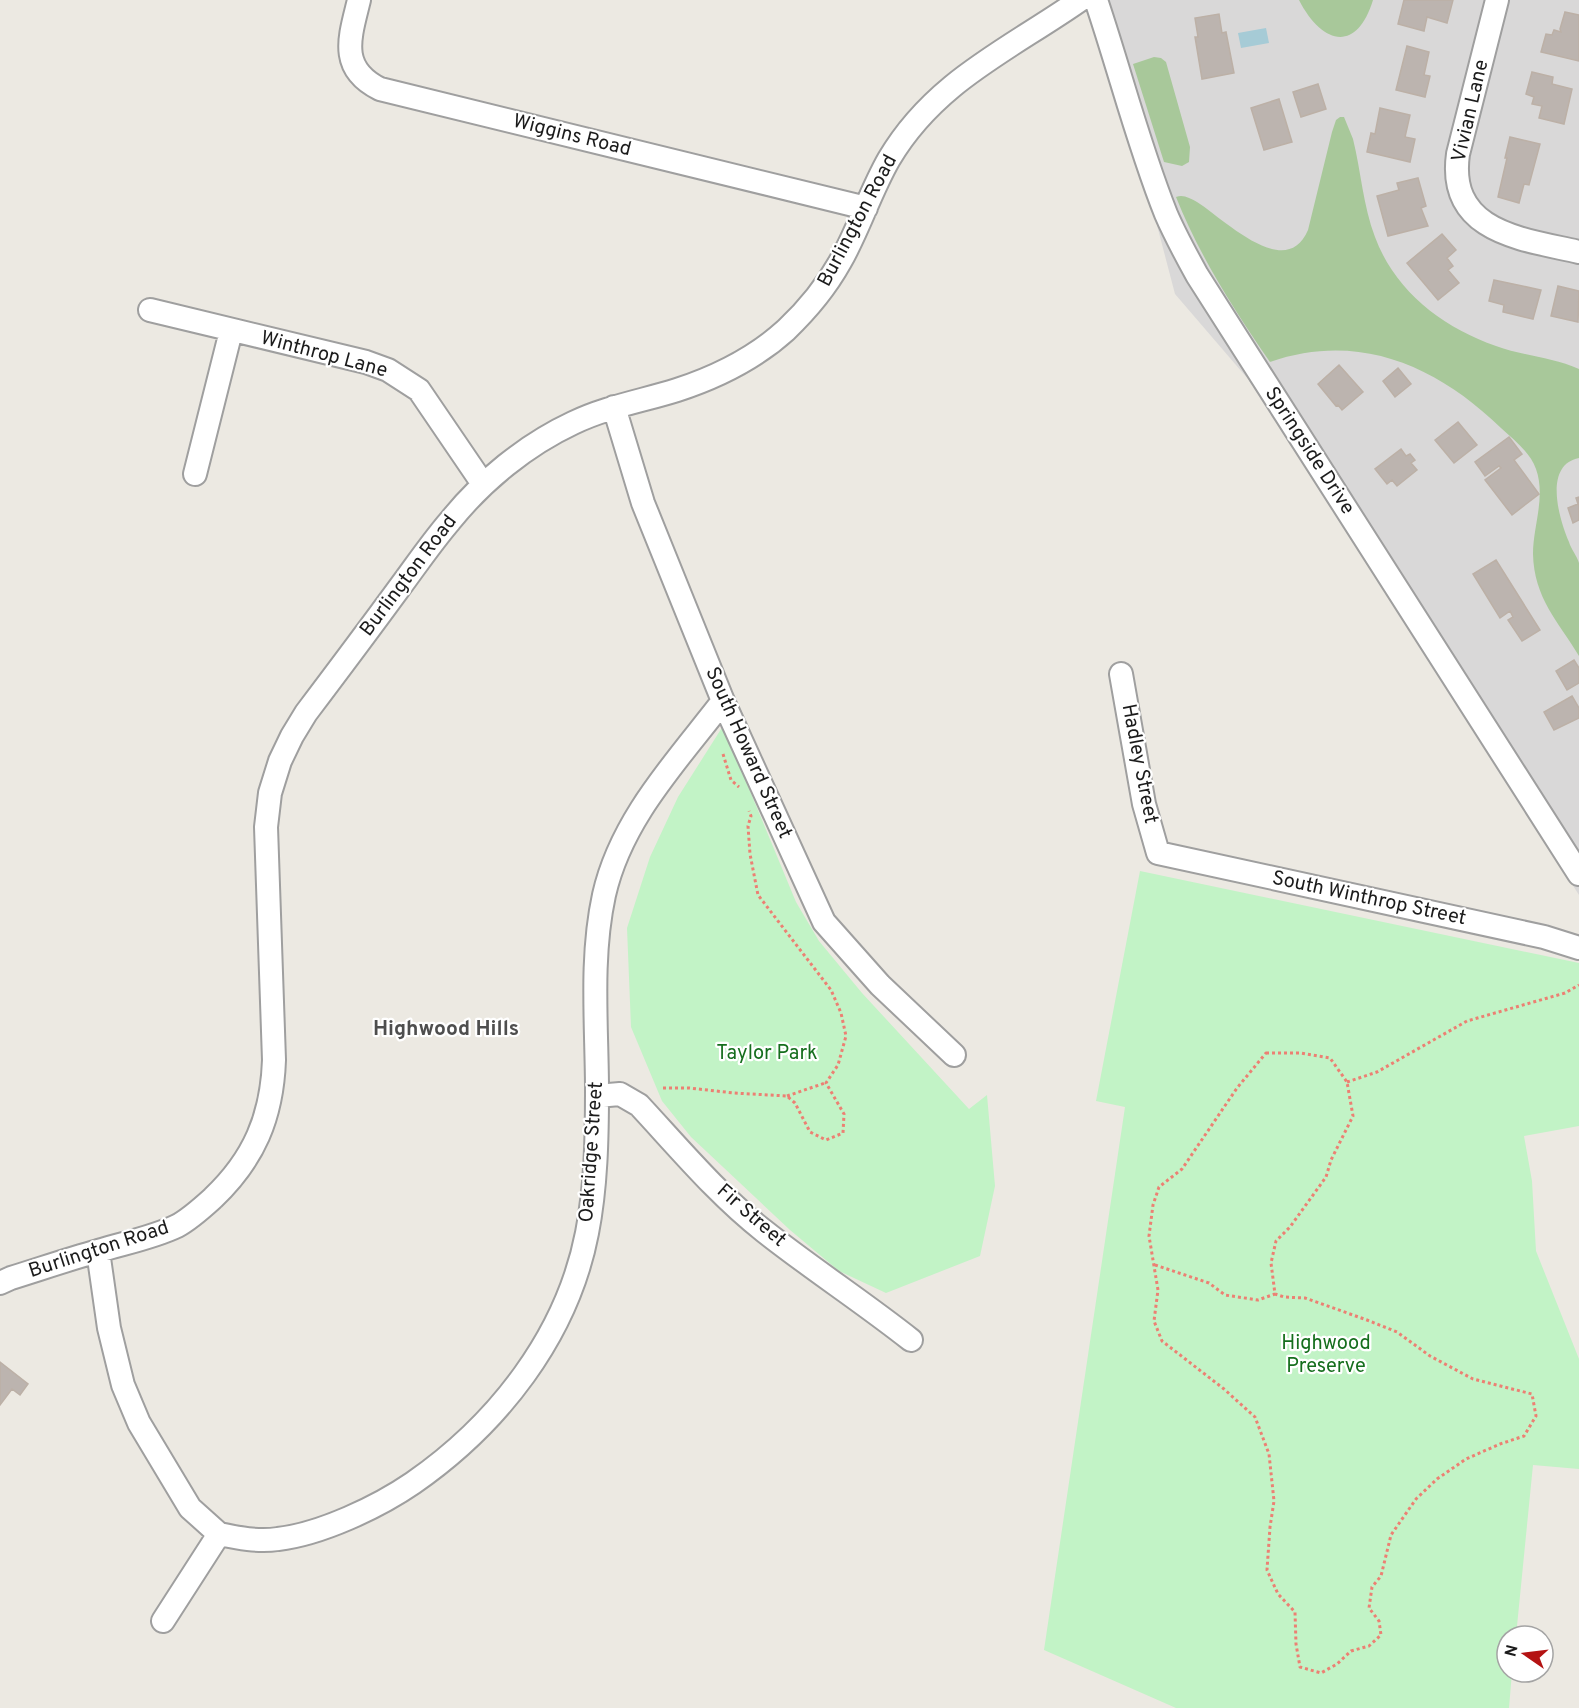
<svg xmlns="http://www.w3.org/2000/svg" width="1579" height="1708" font-family="Overpass,sans-serif">
	<style>
		.residential { fill: #d9d8d8 }
		.forest { fill: #a8c89a }
		.park { fill: #c2f3c6 }
		.water { fill: #a6cbd6 }
		.building { fill: #bcb4af; stroke: #bcb0a6; stroke-width: 1.5 }
		.lines { fill: none; stroke-linecap: round; stroke-linejoin: round }
		.minor-casing { stroke: #9f9f9f; stroke-width: 26 }
		.path { stroke: #ec8073; stroke-width: 3; stroke-dasharray: 3 3; stroke-linecap: butt }
		.minor { stroke: #fff; stroke-width: 22 }
		.labels { text-anchor: middle; dominant-baseline: central; stroke-width: 4.5; stroke-linejoin: round; paint-order: stroke }
		.street-label { font-size: 20px; fill: #1b1b1b; stroke: #fff }
		.park-label { font-size: 20px; fill: #156e1d; stroke: #fff }
		.neighbourhood-label { font-size: 21px; font-weight: bold; fill: #4e4e4e; stroke: #fff }
	</style>
	<rect width="100%" height="100%" fill="#ece9e2"/>
	<path class="residential" d="M1098 0H1579V895L1248 379 1175 294Z"/>
	<path class="forest" d="M1299 0H1373C1356 55 1321 43 1299 0Z
		M1154 57 1161 58 1166 62 1190 147 1189 162 1182 166 1164 162 1133 64Z
		M1340 117H1344L1353 139C1361 171 1363 206 1375 237 1395 291 1442 327 1496 346 1523 356 1552 357 1579 369V458C1543 465 1559 519 1569 542 1571 549 1577 556 1579 563 1579 569 1579 579 1579 586 1579 609 1579 632 1579 656 1558 621 1534 598 1533 554 1533 526 1546 497 1536 469 1530 452 1514 440 1501 428 1437 366 1359 331 1270 362 1234 310 1199 255 1176 197 1183 194 1190 198 1197 202 1224 219 1286 282 1308 230L1332 132 1336 120Z"/>
	<path class="park" d="M723 726 796 902 819 941 862 993 969 1109 987 1095 995 1186 980 1256 886 1293 839 1271 790 1230 691 1137 662 1101 631 1027 627 928 650 857 678 797Z
		M1140 871 1579 963V1126L1524 1136 1532 1181 1536 1251 1579 1359V1469L1533 1465 1516 1636H1507V1672H1512L1509 1708H1176L1044 1650 1125 1107 1096 1101Z"/>
	<path class="water" d="M1266 28 1269 43 1241 48 1238 33Z"/>
	<path class="building" d="M1404 0H1453L1447 23 1427 17 1424 31 1398 24Z
		M1565 12 1579 15V61L1541 52 1546 34 1552 35 1554 30 1561 32 1560 29Z
		M1219 14 1222 33 1226 32 1234 73 1202 79 1195 37H1198L1195 18Z
		M1407 46 1429 52 1424 75 1430 76 1425 97 1396 90Z
		M1532 72 1553 77 1552 84 1572 89 1564 124 1539 118 1542 106 1532 104 1534 97 1526 94Z
		M1318 84 1326 109 1301 117 1293 92Z
		M1279 99 1292 142 1264 150 1251 108Z
		M1380 108 1410 115 1405 137 1415 139 1410 162 1367 152 1371 133 1375 134Z
		M1510 137 1540 144 1529 185 1524 184 1519 203 1498 197 1507 158H1505Z
		M1418 178 1426 206 1421 208 1428 226 1388 236 1377 196 1399 190 1397 183Z
		M1442 234 1456 250 1447 258 1453 266 1448 270 1459 283 1438 300 1407 263Z
		M1494 280 1541 290 1533 319 1503 312 1504 305 1489 301Z
		M1558 286 1579 291 1578 322 1551 316Z
		M1339 365 1363 392 1342 410 1338 405 1336 406 1318 384Z
		M1398 368 1411 384 1395 397 1383 381Z
		M1458 422 1477 445 1454 463 1435 440Z
		M1509 437 1522 454 1514 460 1539 494 1512 515 1485 480 1501 468 1499 466 1485 476 1475 462Z
		M1401 449 1406 456 1410 454 1415 460 1411 463 1417 470 1397 486 1392 480 1387 484 1375 469Z
		M1579 497V520L1573 523 1568 508 1578 504 1576 498Z
		M1496 560 1540 630 1522 641 1508 620 1513 617 1510 611 1500 618 1473 574Z
		M1574 660 1579 668V683L1567 690 1556 671Z
		M1572 696 1579 708V718L1554 730 1544 712Z
		M0 1362 28 1384 20 1395 12 1389 0 1405Z"/>
	<g class="lines">
		<g class="minor-casing">
			<path id="minor" d="M359 0C350 37 338 68 380 89L866 208
				M1096 0C1120 71 1138 144 1166 214 1175 235 1186 255 1197 275L1579 874
				M1497 0 1458 154C1447 233 1523 239 1579 252
				M150 310 366 362 388 370 419 390 483 484
				M614 407 643 503 723 701 824 922 880 985 954 1055
				M195 474 231 331
				M1121 674 1144 804 1158 853 1544 937 1579 948
				M597 1096 620 1094 639 1105C679 1148 718 1195 764 1231 812 1269 863 1302 911 1340
				M98 1251 109 1328 123 1385 139 1423 190 1508 219 1534
				M0 1283 11 1278C40 1269 69 1259 98 1251 124 1243 152 1238 177 1226 190 1219 202 1208 213 1198 254 1159 272 1117 274 1060L266 827 270 793 280 761 292 736 306 713C337 672 367 632 397 591 415 567 431 543 450 521 482 481 526 445 573 423 606 407 642 401 677 390 717 377 754 359 786 330 807 310 826 287 840 262 859 229 870 192 889 159 935 81 1010 49 1080 0
				M163 1621 219 1534C238 1538 258 1542 278 1539 321 1534 378 1507 413 1483 498 1424 567 1336 587 1233 596 1187 597 1138 597 1091 597 1027 590 959 604 895 621 819 677 761 723 701"/>
		</g>
		<path class="path" d="M723 754 731 780 739 787
			M1266 1053H1301L1330 1058 1347 1082 1353 1116 1331 1160 1326 1177 1290 1227 1276 1241 1271 1263 1275 1294 1284 1297 1305 1298 1367 1320 1397 1332 1430 1356 1473 1379 1532 1394 1536 1416 1524 1436 1500 1444 1466 1459 1437 1479 1416 1499 1391 1535 1381 1576 1372 1587 1369 1608 1379 1621 1381 1635 1369 1646 1351 1651 1337 1664 1321 1673 1300 1667 1296 1644 1295 1612 1278 1594 1267 1570 1270 1527 1274 1501 1269 1454 1255 1417 1224 1389 1162 1341 1154 1321 1158 1290 1149 1236 1153 1205 1159 1187 1182 1169 1237 1088Z
			M1347 1082 1377 1072 1467 1021 1565 993 1579 985
			M663 1088H689L734 1093 787 1096 795 1103 810 1132 826 1140 843 1133 844 1114 826 1083 838 1065 846 1036 841 1013 831 990 758 895 750 854 748 826 751 816 749 811
			M787 1096 825 1083
			M1155 1265 1209 1283 1225 1295 1258 1300 1275 1294"/>
		<use href="#minor" class="minor"/>
	</g>
	<g class="labels">
		<g class="street-label">
			<text transform="translate(1471 111) rotate(-77)">Vivian Lane</text>
			<text transform="translate(572 136) rotate(14)">Wiggins Road</text>
			<text transform="translate(858 221) rotate(-62)">Burlington Road</text>
			<text transform="translate(324 355) rotate(15)">Winthrop Lane</text>
			<text transform="translate(1309 451) rotate(57)">Springside Drive</text>
			<text transform="translate(409 576) rotate(-53)">Burlington Road</text>
			<text transform="translate(748 753) rotate(66)">South Howard Street</text>
			<text transform="translate(1139 764) rotate(79)">Hadley Street</text>
			<text transform="translate(1369 899) rotate(12)">South Winthrop Street</text>
			<text transform="translate(592 1152) rotate(-86)">Oakridge Street</text>
			<text transform="translate(751 1216) rotate(41)">Fir Street</text>
			<text transform="translate(99 1250) rotate(-18)">Burlington Road</text>
		</g>
		<g class="park-label">
			<text x="767" y="1054">Taylor Park</text>
			<text x="1326" y="1344">Highwood<tspan x="1326" dy="23">Preserve</tspan></text>
		</g>
		<g class="neighbourhood-label">
			<text x="446" y="1029">Highwood Hills</text>
		</g>
	</g>
	<g transform="translate(1525 1654) rotate(284)"><circle r="28" fill="#ffffff" stroke="#a4a4a4" stroke-width="1.5"/>
	<path d="M0-4.5L10 22L0 15L-10 22Z" fill="#b41313"/>
	<text y="-9" font-size="16" font-weight="bold" text-anchor="middle" fill="#1b1b1b">N</text>
	</g>
</svg>
